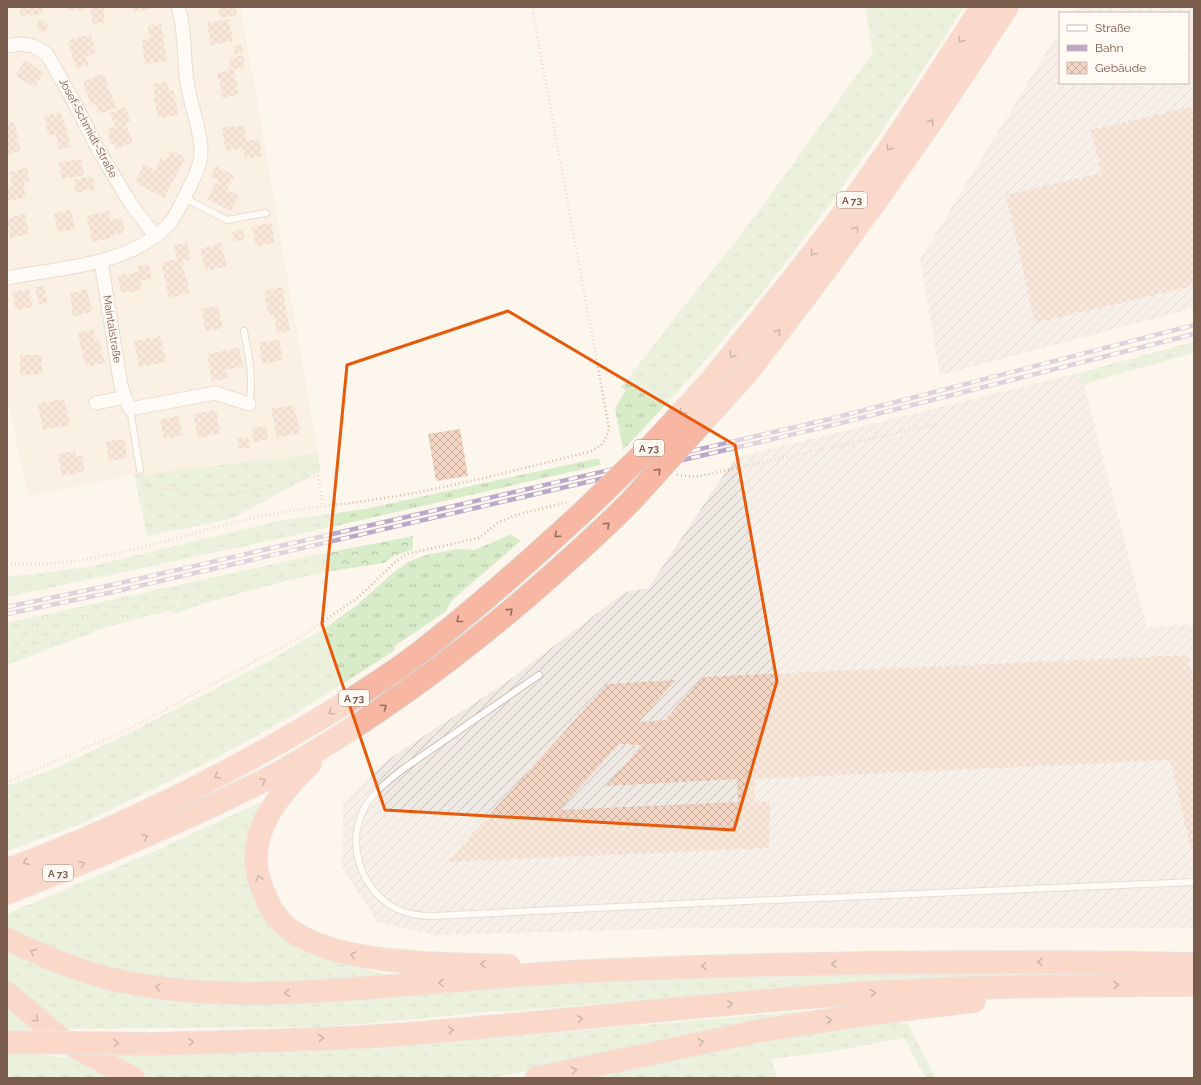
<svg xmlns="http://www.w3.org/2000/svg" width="1201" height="1085" font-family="Raleway,sans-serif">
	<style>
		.residential { fill: #f5e8da }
		.industrial { fill: url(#industrial-furrows) }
		.grass { fill: url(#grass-tufts) }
		.forest { fill: url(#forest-crowns) }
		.building { fill: url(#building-cross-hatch); fill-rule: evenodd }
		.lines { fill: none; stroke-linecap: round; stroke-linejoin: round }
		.service-casing { stroke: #d1beb0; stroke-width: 8 }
		.minor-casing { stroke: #d1beb0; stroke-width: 15 }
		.motorway-casing { stroke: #dad1cd; stroke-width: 24 }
		.path { stroke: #d9b8a5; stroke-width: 2.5; stroke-dasharray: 1 3; stroke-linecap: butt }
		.service { stroke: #fff; stroke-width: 6 }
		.minor { stroke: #fff; stroke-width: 13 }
		.motorway { stroke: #f7b7a3; stroke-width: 22 }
		.rail-casing { stroke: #b9a8c9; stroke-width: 4.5 }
		.rail { stroke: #fffaf3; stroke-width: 3; stroke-dasharray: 9; stroke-linecap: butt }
		.motorway-bridge-casing { stroke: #dad1cd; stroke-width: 24; stroke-linecap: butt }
		.motorway-bridge { stroke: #f7b7a3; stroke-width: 22 }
		.oneway { stroke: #936e5e }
		.marked { fill: none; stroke: #e8590c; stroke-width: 3; stroke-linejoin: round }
		.labels { text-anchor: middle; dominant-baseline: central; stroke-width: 3; stroke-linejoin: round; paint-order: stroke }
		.shield { fill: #fffaf3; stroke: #a28b7f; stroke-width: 1 }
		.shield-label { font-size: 10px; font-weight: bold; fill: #7a5c4d }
		.street-label { font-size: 11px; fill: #7a5c4d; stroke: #fffaf3 }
	</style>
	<defs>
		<pattern id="industrial-furrows" width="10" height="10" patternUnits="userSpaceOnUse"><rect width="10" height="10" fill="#efe9e4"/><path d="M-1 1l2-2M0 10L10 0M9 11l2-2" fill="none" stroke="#c7c0bb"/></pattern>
		<pattern id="grass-tufts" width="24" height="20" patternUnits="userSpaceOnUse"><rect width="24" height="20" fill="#d8ecc9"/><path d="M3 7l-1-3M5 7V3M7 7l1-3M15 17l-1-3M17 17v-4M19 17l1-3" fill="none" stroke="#b4c2a5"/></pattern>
		<pattern id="forest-crowns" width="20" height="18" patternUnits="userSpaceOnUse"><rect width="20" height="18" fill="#d8ecc9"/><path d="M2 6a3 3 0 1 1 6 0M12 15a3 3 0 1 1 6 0" fill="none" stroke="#b4c2a5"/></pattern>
		<pattern id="building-cross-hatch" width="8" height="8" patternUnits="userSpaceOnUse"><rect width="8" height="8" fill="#f3d5c3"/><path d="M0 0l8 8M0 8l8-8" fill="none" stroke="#cab0a1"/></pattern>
	</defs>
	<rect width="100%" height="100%" fill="#fdf6ec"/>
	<path class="residential" d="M7 7H241L321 471 230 519 147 536 134 475 28 496 7 397Z"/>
	<path class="industrial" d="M1074 7H1194V308L940 375 920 259 1060 30V83H1188V13H1071Z
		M1078 373 1084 384 1147 628 1194 624V928H689L435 935 377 922 342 868 343 803 386 761 508 681 625 592 648 588 735 458Z"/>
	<path class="grass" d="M865 7H964C903 102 839 196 769 284 723 342 674 397 623 450L615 408 626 390 621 387 755 216 873 53Z
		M1194 342V353L1084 384 1078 373Z
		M317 454 321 471 230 519 147 536 134 475Z
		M599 458 601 465 309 532 7 597V577L89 567 277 521 365 509Z
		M511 534 521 541 452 600 446 611 395 646 394 651 290 717 222 755 86 822 7 851V786L53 769 121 737 267 662 325 628 357 605 394 572 408 562 426 555 458 549 475 550Z
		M296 559 331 571 290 580 201 604 178 613 168 611 176 608 187 583Z
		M265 800 253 888 348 963 388 976 240 985 154 977 94 964 29 939 7 927V914L155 851Z
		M7 949 218 1003 294 1004 520 986 669 978 874 971 1050 974 847 983 501 1012 491 1011 421 1019 318 1027 60 1029 7 982Z
		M7 998 42 1031 7 1030Z
		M805 1011 806 1015 687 1037 492 1078H145L98 1054 237 1053 400 1046Z
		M882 1020 908 1024 936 1078H926L904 1038 834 1051 771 1059 778 1078H568L643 1061Z
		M7 1050H32L30 1054 73 1058 110 1078H7Z"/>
	<path class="forest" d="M413 536V549L392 557 384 563 331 571 296 559Z
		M187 583 175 608 168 611 110 626 7 665V623Z"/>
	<path class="building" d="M19 7H42L43 14 21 16Z
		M67 7H87V9L68 11Z
		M103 7 105 22 93 24 90 8Z
		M133 7H154V8L133 12Z
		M218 7H236L237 15 220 18Z
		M40 19 49 25 44 33 36 27Z
		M228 19 233 41 211 45 207 23Z
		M161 24 167 61 145 64 142 40 150 39 148 26Z
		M91 34 96 53 86 56 89 65 76 68 68 40Z
		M241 44 243 53 235 54 233 46Z
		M243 55 245 67 233 69 239 94 223 98 217 73 231 69 229 58Z
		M25 60 40 70 42 75 34 87 15 75Z
		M104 74 116 108 98 114 95 104 91 105 83 81Z
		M168 82 169 91H174L178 115 159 118 153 99 155 98 153 84Z
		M1194 106V286L1035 323 1006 195 1101 173 1091 130Z
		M125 107 130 121 125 123 133 143 116 149 114 143 111 144 108 135H110L108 129 116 127 110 113Z
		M61 112 71 147 59 149 56 134 48 135 44 116Z
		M14 122 21 151 7 154V123Z
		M244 125 247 141 259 139 262 156 245 159 243 148 226 151 222 128Z
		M171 150 185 158 164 198 135 182 144 164 154 170 161 158 165 161Z
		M81 159 84 175 62 179 59 163Z
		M216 166 234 176 227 190 239 196 231 211 207 199 215 184 218 185 220 181 211 176Z
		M27 168 30 181 23 182 26 197 7 201V186L12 185 9 172Z
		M92 176 95 189 76 193 74 180Z
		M71 210 75 229 58 232 54 214Z
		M109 211 111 220 122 218 125 232 113 235 114 237 92 242 87 216Z
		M25 214 29 234 10 238 7 218Z
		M271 223 275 242 256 246 252 227Z
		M243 230 245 239 234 242 232 232Z
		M187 242 191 259 182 262 190 293 169 298 161 263 177 259 174 245Z
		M221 243 227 266 206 271 200 249Z
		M149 264 151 279 140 280 142 290 121 293 118 276 139 272 138 266Z
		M44 286 48 303 39 304 35 287Z
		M282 287 290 330 277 333 274 314 270 315 264 298H266L265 291Z
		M29 289 33 307 16 310 12 292Z
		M87 289 92 312 73 316 70 293Z
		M218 306 223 328 206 331 201 309Z
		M93 329 96 341 99 340 105 363 86 367 78 333Z
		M160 336 166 362 139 367 134 341Z
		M279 339 283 360 263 364 259 343Z
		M239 348 243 366 226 370 228 378 212 381 207 354Z
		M20 355H42V374L20 375Z
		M64 399 70 425 43 430 38 404Z
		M294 405 300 433 277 438 271 409Z
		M216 410 220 433 198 438 193 414Z
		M178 416 183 435 164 439 160 420Z
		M266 426 268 439 254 442 252 429Z
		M460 429 468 476 436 481 428 434Z
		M248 437 250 447 239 449 237 439Z
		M124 439 127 458 109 461 106 442Z
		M75 450 76 457 82 456 85 471 62 476 58 454Z
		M1188 655 1194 682V849H1191L1170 760 754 779 755 802H770L769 848 447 862 607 684 676 680 639 722 665 720 703 677ZM619 744 642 745 606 786 737 779 738 802 559 810Z"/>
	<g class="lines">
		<g class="service-casing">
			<path id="service" d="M184 198 227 220 266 213
				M244 331C249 358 254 377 249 404
				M130 409 140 470
				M539 675 403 769C389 780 375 791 366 805 345 841 359 888 395 908 406 914 421 916 433 916L679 904 1194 882"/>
		</g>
		<g class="minor-casing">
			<path id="minor" d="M7 46 20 44 33 46 47 54 75 104 99 151 131 204 155 236
				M7 278C59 268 131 265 168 225 176 216 180 206 185 196 192 182 201 167 201 151 201 129 190 104 187 82 183 57 186 31 178 7
				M125 397 130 409 215 393 249 404
				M96 403 125 397 121 386 101 261"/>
		</g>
		<g class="motorway-casing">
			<path id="motorway" d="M746 374C839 256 926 134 1007 7
				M708 384C753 329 798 274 840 218 891 150 936 78 982 7
				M310 764C278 795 244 835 260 882 264 894 269 907 277 917 316 968 449 963 509 966
				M7 870C112 831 213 782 309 725 346 703 384 680 419 653 477 608 532 559 586 509
				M7 893C83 863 157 833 230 797 248 788 267 780 284 770 380 715 470 648 553 574 580 550 607 526 632 500
				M7 939C45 957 84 974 125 982 204 998 286 994 365 988 447 982 529 973 611 970 805 962 1000 960 1194 964
				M7 993 64 1041 133 1078
				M152 1044C232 1041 313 1041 393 1035 561 1022 727 1001 895 991 995 986 1094 985 1194 985
				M536 1078 763 1030 869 1014 974 1001"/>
		</g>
		<path class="path" d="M677 475 696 477 937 424
			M141 477 148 487 218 496 250 491 318 476 323 507
			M7 563C95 571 188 530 273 514 306 507 340 505 372 500 445 489 517 470 588 452 601 448 606 441 609 428L532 7
			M7 782 127 730 302 636 360 596 393 564 406 554 479 538 499 522 516 515 568 502"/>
		<use href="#service" class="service"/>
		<use href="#minor" class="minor"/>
		<use href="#motorway" class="motorway"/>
		<g class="rail-casing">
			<path id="rail" d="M7 607 112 585 830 419 1194 325
				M7 614 113 592 829 426 1194 334"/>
		</g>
		<use href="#rail" class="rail"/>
		<g class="motorway-bridge-casing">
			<path id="motorway-bridge" d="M632 500 746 374
				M586 509 652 445 708 384
				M7 1042 152 1044"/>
		</g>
		<use href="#motorway-bridge" class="motorway-bridge"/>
	</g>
	<defs><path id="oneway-chevron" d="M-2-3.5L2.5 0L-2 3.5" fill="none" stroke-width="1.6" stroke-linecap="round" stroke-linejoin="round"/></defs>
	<g class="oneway">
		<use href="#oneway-chevron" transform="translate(961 40) rotate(123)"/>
		<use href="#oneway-chevron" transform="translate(931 122) rotate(-56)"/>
		<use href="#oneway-chevron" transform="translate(889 148) rotate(125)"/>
		<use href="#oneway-chevron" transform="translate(856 229) rotate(-54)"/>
		<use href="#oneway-chevron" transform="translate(813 253) rotate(128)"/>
		<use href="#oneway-chevron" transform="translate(778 332) rotate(-52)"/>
		<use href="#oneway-chevron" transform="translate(732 355) rotate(129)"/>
		<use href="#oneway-chevron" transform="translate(682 412) rotate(133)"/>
		<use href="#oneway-chevron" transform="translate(658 471) rotate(-47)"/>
		<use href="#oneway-chevron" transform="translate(607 525) rotate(-43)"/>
		<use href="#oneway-chevron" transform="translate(557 535) rotate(138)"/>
		<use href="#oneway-chevron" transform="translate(510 611) rotate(-40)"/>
		<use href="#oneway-chevron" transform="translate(459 620) rotate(141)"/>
		<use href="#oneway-chevron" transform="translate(384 707) rotate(-35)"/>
		<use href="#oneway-chevron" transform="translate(331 712) rotate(149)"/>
		<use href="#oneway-chevron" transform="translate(217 776) rotate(153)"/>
		<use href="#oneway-chevron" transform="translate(263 781) rotate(-26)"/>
		<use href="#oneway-chevron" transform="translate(145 837) rotate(-24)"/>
		<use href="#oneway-chevron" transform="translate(26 862) rotate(159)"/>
		<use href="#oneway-chevron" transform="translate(82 864) rotate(-21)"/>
		<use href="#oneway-chevron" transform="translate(259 878) rotate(-106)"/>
		<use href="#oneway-chevron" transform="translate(33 952) rotate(-156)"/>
		<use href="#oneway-chevron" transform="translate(353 955) rotate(-169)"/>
		<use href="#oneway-chevron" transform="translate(1040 962) rotate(180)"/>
		<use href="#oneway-chevron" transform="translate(483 964) rotate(-177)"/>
		<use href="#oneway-chevron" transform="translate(834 964) rotate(179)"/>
		<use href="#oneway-chevron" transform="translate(704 966) rotate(178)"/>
		<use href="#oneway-chevron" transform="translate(441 983) rotate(176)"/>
		<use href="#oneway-chevron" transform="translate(1116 985)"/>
		<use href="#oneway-chevron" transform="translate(158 987) rotate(-172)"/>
		<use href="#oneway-chevron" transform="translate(287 993) rotate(178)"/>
		<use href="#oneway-chevron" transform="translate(873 993) rotate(-4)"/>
		<use href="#oneway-chevron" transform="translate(730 1004) rotate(-5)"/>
		<use href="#oneway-chevron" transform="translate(36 1019) rotate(40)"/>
		<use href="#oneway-chevron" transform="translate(580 1019) rotate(-6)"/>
		<use href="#oneway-chevron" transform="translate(829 1020) rotate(-8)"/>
		<use href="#oneway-chevron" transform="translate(451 1030) rotate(-4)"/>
		<use href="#oneway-chevron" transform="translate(321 1038) rotate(-2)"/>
		<use href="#oneway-chevron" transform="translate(191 1042) rotate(-2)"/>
		<use href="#oneway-chevron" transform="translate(701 1042) rotate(-11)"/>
		<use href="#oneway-chevron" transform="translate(116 1043) rotate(1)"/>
		<use href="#oneway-chevron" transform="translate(574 1070) rotate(-13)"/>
	</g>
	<path d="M0 0H1201V1085H0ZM508 311 735 445 777 681 734 830 385 810 322 624 347 365Z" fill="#fdf6ec" fill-opacity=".55" fill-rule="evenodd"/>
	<path class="marked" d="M508 311 735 445 777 681 734 830 385 810 322 624 347 365Z"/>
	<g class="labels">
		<g class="shield">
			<rect x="837" y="192" width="30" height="16" rx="3"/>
			<rect x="634" y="440" width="30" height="16" rx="3"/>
			<rect x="339" y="690" width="30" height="16" rx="3"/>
			<rect x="43" y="865" width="30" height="16" rx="3"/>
		</g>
		<g class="shield-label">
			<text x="852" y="200">A 73</text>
			<text x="649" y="448">A 73</text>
			<text x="354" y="698">A 73</text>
			<text x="58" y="873">A 73</text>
		</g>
		<g class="street-label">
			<text transform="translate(88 128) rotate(62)">Josef-Schmidt-Straße</text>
			<text transform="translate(112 329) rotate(81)">Maintalstraße</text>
		</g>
	</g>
	<rect width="1201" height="1085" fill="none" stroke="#7a5c4d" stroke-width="16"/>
	<rect x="1059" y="12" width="130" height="72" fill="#fffaf3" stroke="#cabbb1"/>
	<rect x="1067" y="25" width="20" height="6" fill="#ffffff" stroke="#cabbb1"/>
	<text x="1095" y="32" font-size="12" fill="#7a5c4d">Straße</text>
	<rect x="1067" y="45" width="20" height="6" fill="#b9a8c9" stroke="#cabbb1"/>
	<text x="1095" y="52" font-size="12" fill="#7a5c4d">Bahn</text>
	<rect x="1067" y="62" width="20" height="12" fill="url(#building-cross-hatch)" stroke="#cabbb1"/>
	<text x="1095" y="72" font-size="12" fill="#7a5c4d">Gebäude</text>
</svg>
